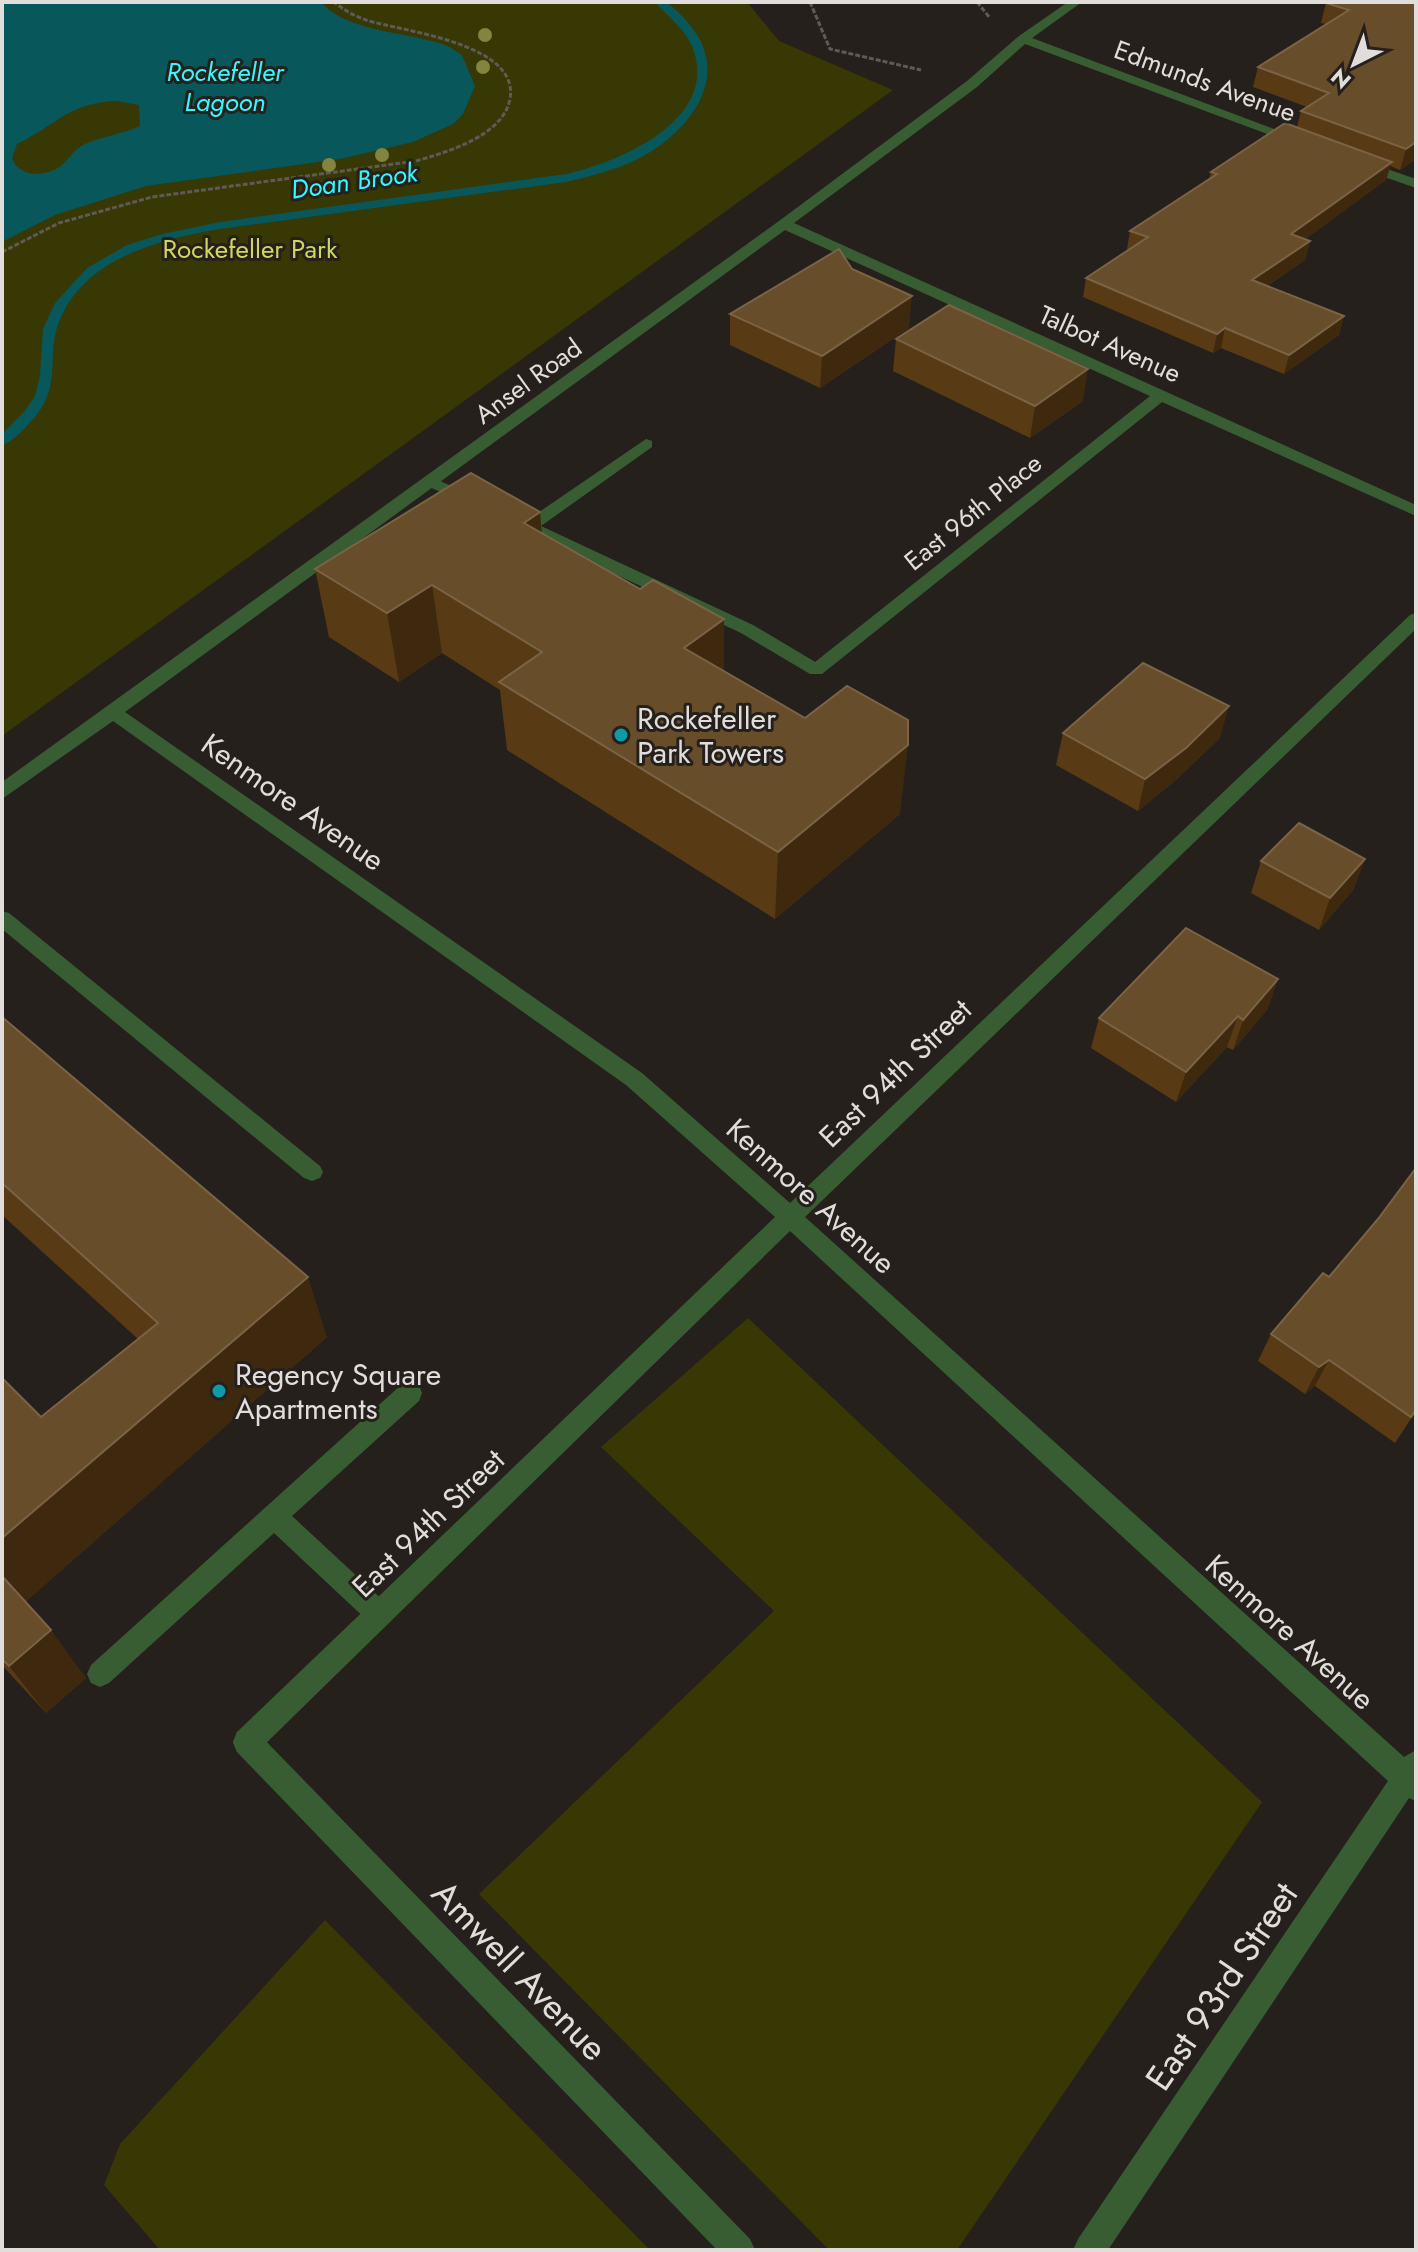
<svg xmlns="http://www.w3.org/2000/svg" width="1418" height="2252" font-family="Jost,sans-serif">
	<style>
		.green { fill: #373804 }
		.water { fill: #08575a; fill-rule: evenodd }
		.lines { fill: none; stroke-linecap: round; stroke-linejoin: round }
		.stream { fill: #08575a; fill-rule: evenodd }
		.path { stroke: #5e5a56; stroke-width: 3; stroke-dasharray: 5 2; stroke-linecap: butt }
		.service { fill: #395d33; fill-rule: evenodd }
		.minor { fill: #395d33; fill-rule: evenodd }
		.tree { fill: #83843f }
		.wall { fill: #583b15 }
		.shaded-wall { fill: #3e290f }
		.building { fill: #674d2a; stroke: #7a6346; stroke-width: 2 }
		.culture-dot { fill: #0f9aa8; stroke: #25201c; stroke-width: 3 }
		.labels { text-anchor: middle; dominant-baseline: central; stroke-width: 6; stroke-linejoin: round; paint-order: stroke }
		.far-water-label { font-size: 26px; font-style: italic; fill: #35f8fe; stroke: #25201c }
		.far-street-label { font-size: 26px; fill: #e1dddb; stroke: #25201c }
		.far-park-label { font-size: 26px; fill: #d0d55c; stroke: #25201c }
		.poi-label { font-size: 30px; fill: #e1dddb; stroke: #25201c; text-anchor: start }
		.street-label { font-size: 30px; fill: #e1dddb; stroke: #25201c }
		.near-street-label { font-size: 36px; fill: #e1dddb; stroke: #25201c }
	</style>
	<rect width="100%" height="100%" fill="#25201c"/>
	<path class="green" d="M2 2H747L779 41 893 90 2 736Z
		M748 1318 1262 1802 957 2250H829L479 1894 774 1611 601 1447Z
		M325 1920 650 2250H160L104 2185 120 2144Z"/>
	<path class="water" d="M2 2H321C347 33 412 32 448 46L462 55 475 86 463 114 453 124 413 142 340 159 146 186 55 215 2 242ZM117 101 139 105 140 126C122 134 101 137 85 144 74 149 69 159 61 166 45 177 19 178 12 158L17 144C58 124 68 103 117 101Z"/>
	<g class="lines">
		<path class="stream" d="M655 2H667C683 16 702 34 706 57 716 100 673 142 638 159 615 170 591 176 566 182L220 229C163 239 91 256 63 313 41 356 69 385 26 427 19 434 12 442 2 445V434L24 412 35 396 40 376 43 329 55 303 87 268 127 245 162 234 220 222 566 174C620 162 724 118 691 44 683 27 667 16 655 2Z"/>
		<path class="path" d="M810 2 830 49 921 70
			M977 2 990 18
			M2 252 59 223 152 197 416 161C447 152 503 136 510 99 520 43 404 32 366 20 354 16 344 10 334 2"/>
		<path class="service" d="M646 439 652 441V447L541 526 753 625 822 666 825 670 822 674H810L741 633 523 531 521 527 523 523Z
			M431 477 479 498 481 501 479 504H467L425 485V479Z
			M2 911 9 913 320 1166 323 1172 320 1178 312 1181 304 1178 2 929Z
			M410 1382 419 1385 422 1393 419 1401 292 1516 388 1605 392 1614 388 1623 379 1627 370 1623 274 1533 109 1683 100 1687 91 1683 87 1674 91 1665 401 1385Z
			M247 1728 257 1732 750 2239 755 2250H717L237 1752 233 1742 237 1732Z"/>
		<path class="minor" d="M1068 2H1082L1032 38 1306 141 1294 144 1025 44 977 87 794 223 1416 505V516L1162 402 822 674H810L807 670 810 666 1150 396 785 230 125 712 642 1073 790 1203 1410 615 1416 613V629L805 1217 1404 1757 1416 1750V1801L1409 1798 1108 2250H1073L1078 2239 1388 1781 790 1231 257 1752 247 1756 237 1752 233 1742 237 1732 775 1217 626 1085 113 721 2 799V782L779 221 967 81 1019 36Z
			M1361 160 1416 179V188L1356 167 1354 164Z"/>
	</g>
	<g class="tree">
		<circle cx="485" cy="35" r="7"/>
		<circle cx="483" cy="67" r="7"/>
		<circle cx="382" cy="155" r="7"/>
		<circle cx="329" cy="165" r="7"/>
		<circle cx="319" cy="188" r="7"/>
	</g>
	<path class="wall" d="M1416 2V159L1400 170 1390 166 1386 180 1305 239 1310 241 1305 260 1267 286 1344 316 1339 335 1284 374 1221 348 1213 353 1083 297 1086 278 1128 250 1127 249 1130 231 1209 179 1211 172 1297 127 1301 111 1307 107 1253 87 1258 67 1326 24 1321 23 1326 3Z
		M852 269 909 328 820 388 730 345V314Z
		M896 339 1083 401 1030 438 893 371Z
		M542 533 640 589 724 619V672L900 814 775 919 507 750 500 690 442 653 399 682 329 637 315 569Z
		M1063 733 1220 738 1177 779 1138 811 1056 765Z
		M1365 859 1353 890 1319 930 1251 893 1261 861Z
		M1278 979 1267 1010 1233 1050 1227 1047 1176 1102 1091 1048 1099 1018Z
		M2 1017 327 1337 25 1602 86 1678 46 1713 2 1665V1378L41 1417 138 1339 2 1215Z
		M1323 1273 1416 1411 1395 1443 1315 1386 1305 1394 1258 1361 1271 1334Z"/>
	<path class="shaded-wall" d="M1416 142V159L1400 170 1406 149Z
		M1392 162 1386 180 1287 253 1291 234Z
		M1310 241 1305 260 1247 299 1252 280Z
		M912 296 909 328 820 388 822 356Z
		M1344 316 1339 335 1284 374 1289 355Z
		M1225 328 1221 348 1213 353 1217 334Z
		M1088 369 1083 401 1030 438 1035 406Z
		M540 512 546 581 524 523Z
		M432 585 442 653 399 682 387 613Z
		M724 619V688L684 648Z
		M1229 706 1220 738 1177 779 1138 811 1145 779Z
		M908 745 900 814 775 919 778 852Z
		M1365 859 1353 890 1319 930 1330 898Z
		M1278 979 1267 1010 1233 1050 1243 1020Z
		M1238 1016 1227 1047 1176 1102 1186 1072Z
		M308 1277 327 1337 21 1606 2 1581V1538Z
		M1329 1360 1315 1386 1305 1394 1319 1367Z
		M51 1630 86 1678 46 1713 9 1666Z"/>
	<path class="building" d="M1327 2H1416V142L1406 149 1301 111 1329 93 1258 67 1349 10 1326 3Z
		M1285 123 1392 162 1291 234 1310 241 1252 280 1344 316 1289 355 1225 328 1217 334 1086 278 1148 237 1130 231 1217 174 1211 172Z
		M839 249 852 269 912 296 822 356 730 314Z
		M949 305 1088 369 1035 406 896 339Z
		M471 473 540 512 524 523 640 589 653 580 724 619 684 648 805 718 847 686 908 720V745L778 852 499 682 542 652 432 585 387 613 315 569Z
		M1143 663 1229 706 1186 748 1145 779 1063 733Z
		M1299 823 1365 859 1330 898 1261 861Z
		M1186 928 1278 979 1243 1020 1238 1016 1186 1072 1099 1018Z
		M2 1017 308 1277 2 1538V1378L41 1417 158 1323 2 1183Z
		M1416 1168V1410L1411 1417 1329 1360 1319 1367 1271 1334 1323 1273 1329 1277 1378 1219Z
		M2 1576 51 1630 9 1666 2 1659Z"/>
	<g class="culture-dot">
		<circle cx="621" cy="735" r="8"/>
		<circle cx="219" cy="1391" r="8"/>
	</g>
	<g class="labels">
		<g class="far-water-label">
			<text x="225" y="72">Rockefeller<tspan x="225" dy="30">Lagoon</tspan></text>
			<text transform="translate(354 181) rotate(-8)">Doan Brook</text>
		</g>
		<g class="far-street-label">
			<text transform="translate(1205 81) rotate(20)">Edmunds Avenue</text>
			<text transform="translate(1110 344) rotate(24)">Talbot Avenue</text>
			<text transform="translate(528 381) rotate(-36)">Ansel Road</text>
			<text transform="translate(973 512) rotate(-39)">East 96th Place</text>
		</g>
		<g class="far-park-label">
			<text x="250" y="249">Rockefeller Park</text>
		</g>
		<g class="poi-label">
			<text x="637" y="718">Rockefeller<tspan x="637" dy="34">Park Towers</tspan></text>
			<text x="235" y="1374">Regency Square<tspan x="235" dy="34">Apartments</tspan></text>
		</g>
		<g class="street-label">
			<text transform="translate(293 802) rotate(35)">Kenmore Avenue</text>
			<text transform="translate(895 1073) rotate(-44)">East 94th Street</text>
			<text transform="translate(811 1196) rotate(42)">Kenmore Avenue</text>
			<text transform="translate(428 1523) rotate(-44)">East 94th Street</text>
			<text transform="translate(1290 1632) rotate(42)">Kenmore Avenue</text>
		</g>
		<g class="near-street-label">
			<text transform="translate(520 1970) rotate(46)">Amwell Avenue</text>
			<text transform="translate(1221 1986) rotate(-56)">East 93rd Street</text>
		</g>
	</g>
	<rect width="1418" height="2252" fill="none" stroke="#e1dddb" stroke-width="8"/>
	<g transform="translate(1354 64) rotate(222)" stroke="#25201c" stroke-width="6" paint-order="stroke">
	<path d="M0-6L14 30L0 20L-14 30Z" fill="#e1dddb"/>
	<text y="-12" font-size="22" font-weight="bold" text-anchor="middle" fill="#e1dddb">N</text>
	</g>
</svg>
